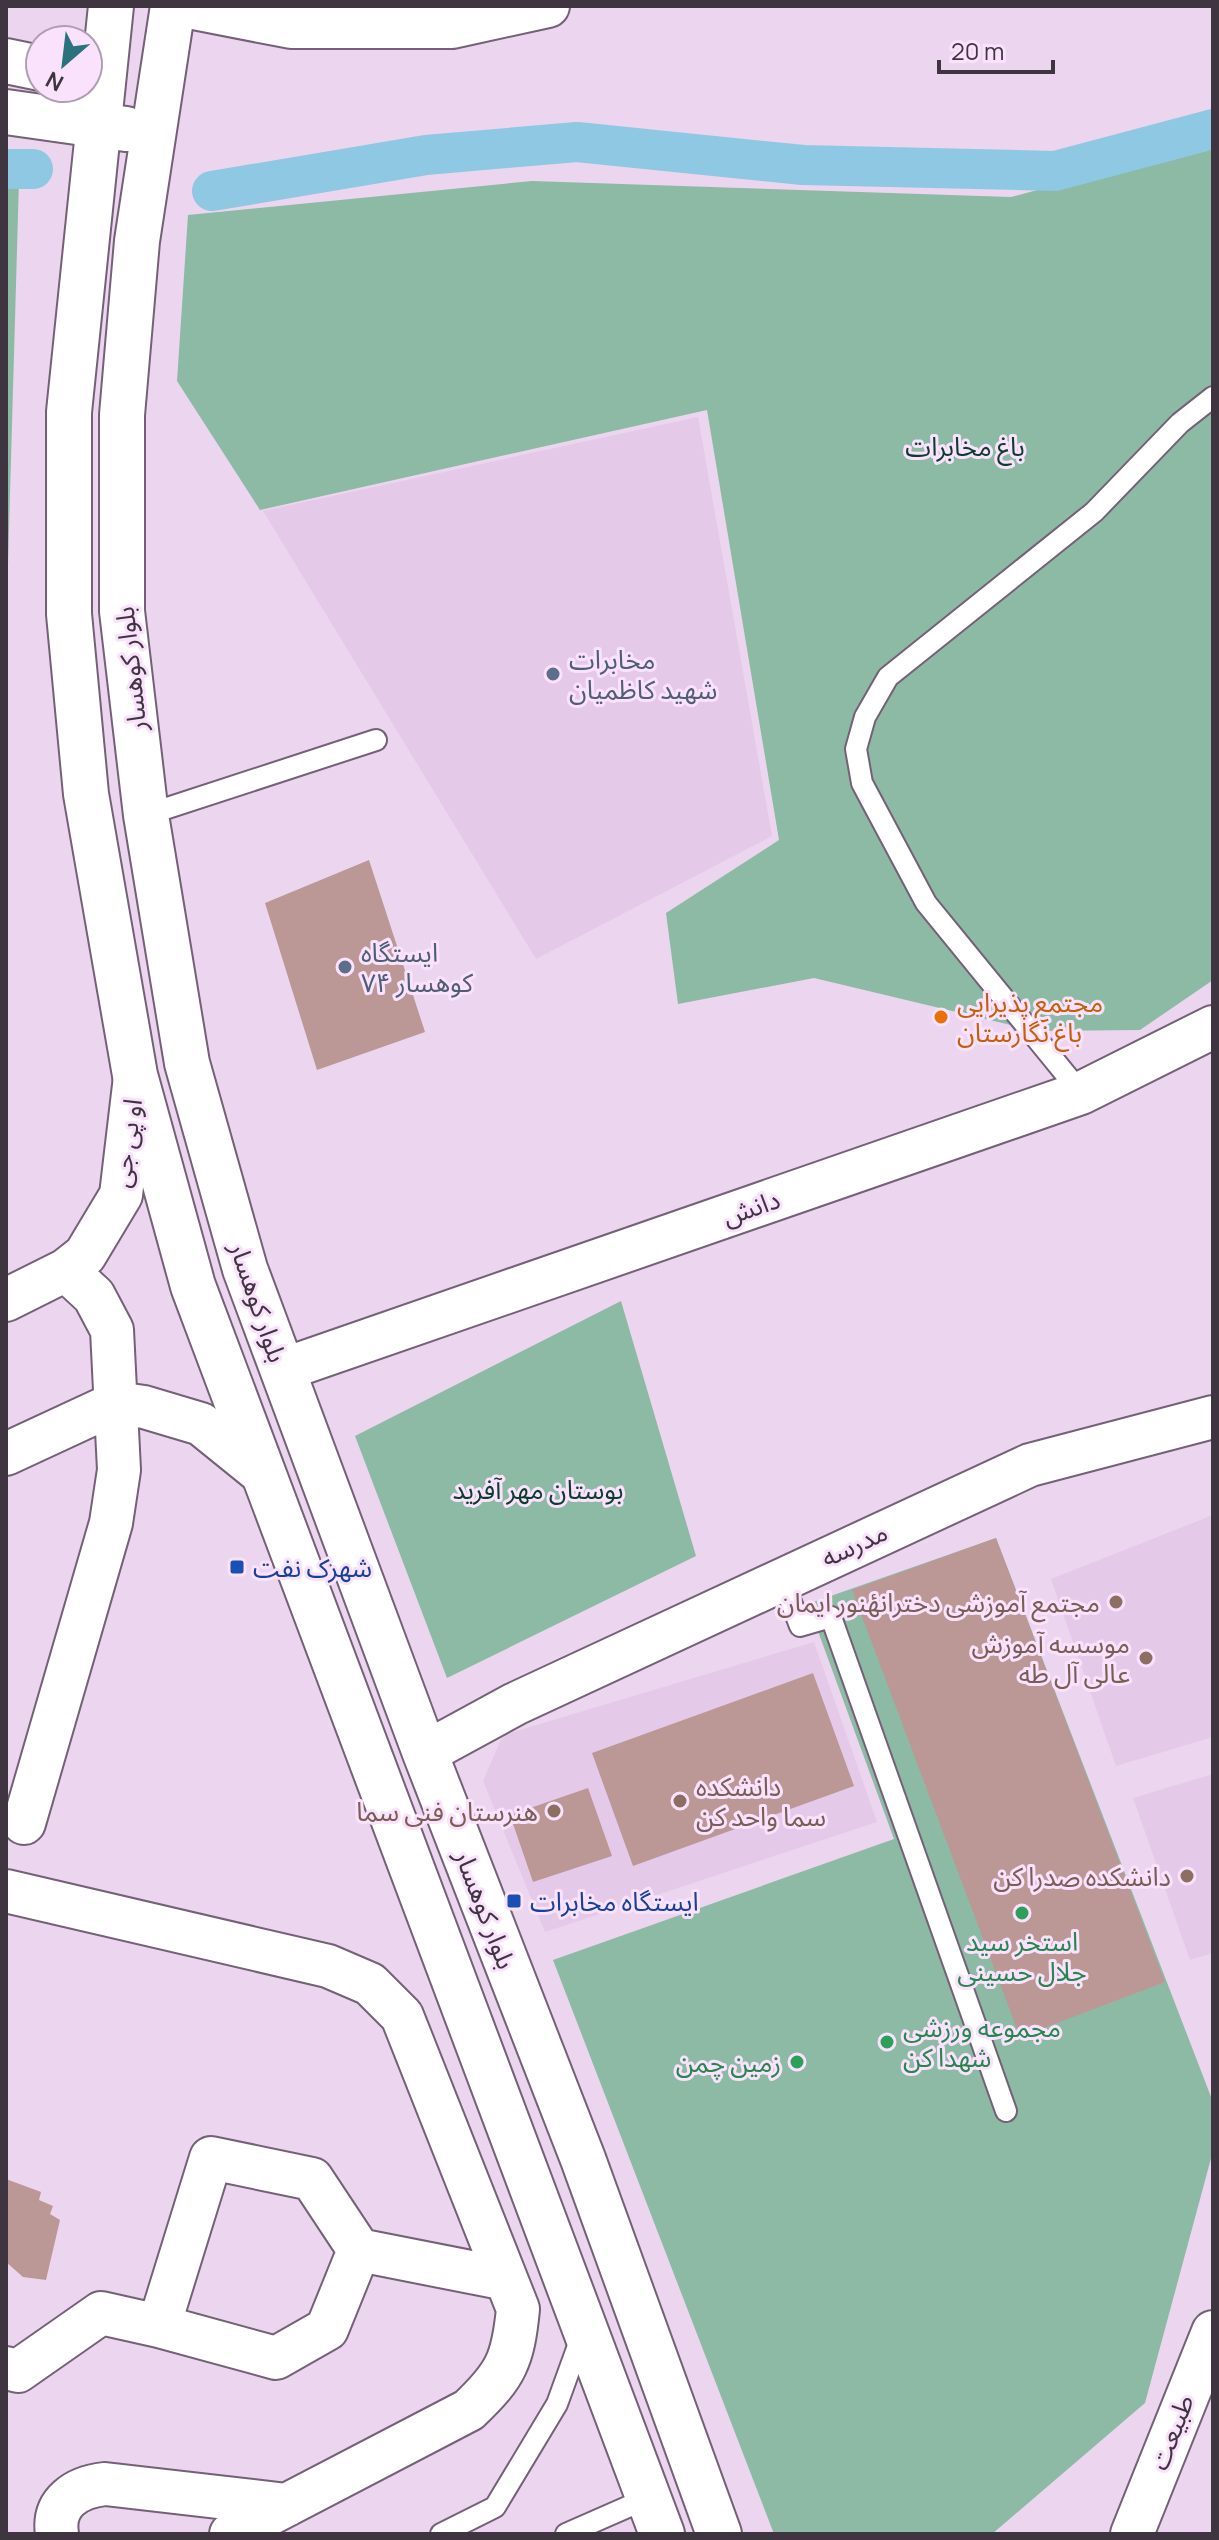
<svg xmlns="http://www.w3.org/2000/svg" width="1219" height="2540" font-family="Manrope,'Noto Sans Arabic',sans-serif">
	<style>
		.built { fill: #e5c9e9 }
		.green { fill: #8dbaa5 }
		.lines { fill: none; stroke-linecap: round; stroke-linejoin: round }
		.canal { stroke: #8fc8e2; stroke-width: 40 }
		.building { fill: #bb9895 }
		.lane-casing { stroke: #746077; stroke-width: 24 }
		.street-casing { stroke: #746077; stroke-width: 46 }
		.secondary-casing { stroke: #746077; stroke-width: 48 }
		.lane { stroke: #fff; stroke-width: 20 }
		.street { stroke: #fff; stroke-width: 42 }
		.secondary { stroke: #fff; stroke-width: 44 }
		.service-dot { fill: #5c6f8a; stroke: #fae2fd; stroke-width: 3 }
		.food-dot { fill: #e8710a; stroke: #fae2fd; stroke-width: 3 }
		.transit-dot { fill: #1a4fb4; stroke: #fae2fd; stroke-width: 3 }
		.education-dot { fill: #8d6e63; stroke: #fae2fd; stroke-width: 3 }
		.leisure-dot { fill: #2e9e5b; stroke: #fae2fd; stroke-width: 3 }
		.labels { text-anchor: middle; dominant-baseline: central; stroke-width: 6; stroke-linejoin: round; paint-order: stroke }
		.park-label { font-size: 26px; fill: #0c3c2b; stroke: #fae2fd }
		.service-label { font-size: 26px; fill: #4e5e75; stroke: #fae2fd; text-anchor: start }
		.street-label { font-size: 26px; fill: #3f3540; stroke: #fae2fd }
		.food-label { font-size: 26px; fill: #c56008; stroke: #fae2fd; text-anchor: start }
		.transit-label { font-size: 26px; fill: #164399; stroke: #fae2fd; text-anchor: start }
		.education-label { font-size: 26px; fill: #785e54; stroke: #fae2fd; text-anchor: end }
		.leisure-label { font-size: 26px; fill: #27864d; stroke: #fae2fd }
	</style>
	<rect width="100%" height="100%" fill="#ecd5ef"/>
	<path class="built" d="M698 417 772 836 536 959 263 511Z
		M1213 1515V1737L1116 1766 1051 1579Z
		M814 1642 877 1822 545 1932 483 1781 503 1735Z
		M1213 1774V1953L1190 1960 1133 1798Z"/>
	<path class="green" d="M1213 143V980L1140 1030 1036 1031 814 978 678 1004 666 913 779 840 707 410 260 510 177 381 188 215 532 181 1011 197Z
		M19 180 6 634V184Z
		M621 1301 696 1556 447 1678 355 1436Z
		M996 1538 1213 2102V2151L1145 2403 992 2534H774L553 1960 894 1839 808 1604Z"/>
	<g class="lines">
		<path class="canal" d="M6 169H33
			M212 191 426 155 577 142 803 165 1055 171 1213 129"/>
	</g>
	<path class="building" d="M369 860 425 1032 317 1070 265 903Z
		M996 1538 1165 1982 1020 2037 852 1590Z
		M813 1673 854 1786 633 1866 592 1753Z
		M588 1788 612 1856 533 1882 510 1815Z
		M6 2179 41 2192 39 2200 53 2206 50 2214 60 2220 46 2280 23 2277 6 2262Z"/>
	<g class="lines">
		<g class="lane-casing">
			<path id="lane" d="M146 815 376 740
				M1081 1093 926 903 862 783 856 749 865 717 888 677 1094 512 1180 423 1213 397
				M782 1578 800 1626 831 1617 1006 2111
				M441 2534 495 2507 557 2404 582 2335
				M566 2534 648 2498"/>
		</g>
		<g class="street-casing">
			<path id="street" d="M183 6 291 27H452L548 6
				M6 1300 66 1270 85 1255 121 1195 135 1077
				M282 1370 1081 1093 1213 1027
				M6 1454 116 1403 144 1407 201 1424 264 1475
				M425 1753 515 1704 1030 1465 1213 1417
				M24 1823 111 1523 119 1470 112 1330 94 1296 66 1270
				M6 1891 328 1966 370 1984 402 2016 518 2309C513 2360 506 2375 469 2410L231 2534
				M359 2250 327 2329 276 2358 159 2326 211 2158 312 2179 359 2250 506 2279
				M6 2368 18 2371 101 2313 159 2326
				M57 2534C52 2502 77 2487 105 2484L287 2505
				M1132 2534 1213 2332"/>
		</g>
		<g class="secondary-casing">
			<path id="secondary" d="M111 6 69 412V614L86 794 135 1075 193 1286 662 2534
				M173 6 137 241 122 415V611L146 815 187 1063 245 1269 425 1753 583 2159 719 2534
				M6 61 40 68
				M6 112 126 129"/>
		</g>
		<use href="#lane" class="lane"/>
		<use href="#street" class="street"/>
		<use href="#secondary" class="secondary"/>
	</g>
	<g class="service-dot">
		<circle cx="553" cy="674" r="8"/>
		<circle cx="345" cy="967" r="8"/>
	</g>
	<circle class="food-dot" cx="941" cy="1017" r="8"/>
	<g class="transit-dot">
		<rect x="229" y="1559" width="16" height="16" rx="4"/>
		<rect x="506" y="1893" width="16" height="16" rx="4"/>
	</g>
	<g class="education-dot">
		<circle cx="1116" cy="1602" r="8"/>
		<circle cx="1146" cy="1658" r="8"/>
		<circle cx="680" cy="1801" r="8"/>
		<circle cx="554" cy="1811" r="8"/>
		<circle cx="1187" cy="1876" r="8"/>
	</g>
	<g class="leisure-dot">
		<circle cx="1022" cy="1913" r="8"/>
		<circle cx="887" cy="2042" r="8"/>
		<circle cx="797" cy="2062" r="8"/>
	</g>
	<g class="labels">
		<g class="park-label">
			<text x="965" y="446">باغ مخابرات</text>
			<text x="538" y="1489">بوستان مهر آفرید</text>
		</g>
		<g class="service-label">
			<text x="569" y="659">مخابرات<tspan x="569" dy="30">شهید کاظمیان</tspan></text>
			<text x="361" y="952">ایستگاه<tspan x="361" dy="30">۷۴ کوهسار</tspan></text>
		</g>
		<g class="street-label">
			<text transform="translate(130 669) rotate(-96)">بلوار کوهسار</text>
			<text transform="translate(126 1143) rotate(-82)">او پی جی</text>
			<text transform="translate(751 1207) rotate(-19)">دانش</text>
			<text transform="translate(259 1302) rotate(71)">بلوار کوهسار</text>
			<text transform="translate(854 1544) rotate(-25)">مدرسه</text>
			<text transform="translate(486 1909) rotate(69)">بلوار کوهسار</text>
			<text transform="translate(1171 2432) rotate(-69)">طبیعت</text>
		</g>
		<g class="food-label">
			<text x="957" y="1002">مجتمع پذیرایی<tspan x="957" dy="30">باغ نگارستان</tspan></text>
		</g>
		<g class="transit-label">
			<text x="253" y="1567">شهرک نفت</text>
			<text x="530" y="1901">ایستگاه مخابرات</text>
		</g>
		<g class="education-label">
			<text x="1100" y="1602">مجتمع آموزشی دخترانهٔنور ایمان</text>
			<text x="1130" y="1643">موسسه آموزش<tspan x="1130" dy="30">عالی آل طه</tspan></text>
			<text x="696" y="1786" text-anchor="start">دانشکده<tspan x="696" dy="30">سما واحد کن</tspan></text>
			<text x="538" y="1811">هنرستان فنی سما</text>
			<text x="1171" y="1876">دانشکده صدرا کن</text>
		</g>
		<g class="leisure-label">
			<text x="1022" y="1941">استخر سید<tspan x="1022" dy="30">جلال حسینی</tspan></text>
			<text x="903" y="2027" text-anchor="start">مجموعه ورزشی<tspan x="903" dy="30">شهدا کن</tspan></text>
			<text x="781" y="2062" text-anchor="end">زمین چمن</text>
		</g>
	</g>
	<rect width="1219" height="2540" fill="none" stroke="#3f3540" stroke-width="16"/>
	<g transform="translate(64 64) rotate(208)"><circle r="38" fill="#fae2fd" stroke="#af9db1" stroke-width="2"/>
	<path d="M0-6L14 30L0 20L-14 30Z" fill="#2a727d"/>
	<text y="-12" font-size="22" font-weight="bold" text-anchor="middle" fill="#3f3540">N</text>
	</g>
	<path d="M939 60v12h114v-12" fill="none" stroke="#3f3540" stroke-width="4"/>
	<text x="951" y="60" font-size="24" fill="#3f3540" stroke="#fae2fd" stroke-width="6" paint-order="stroke">20 m</text>
</svg>
